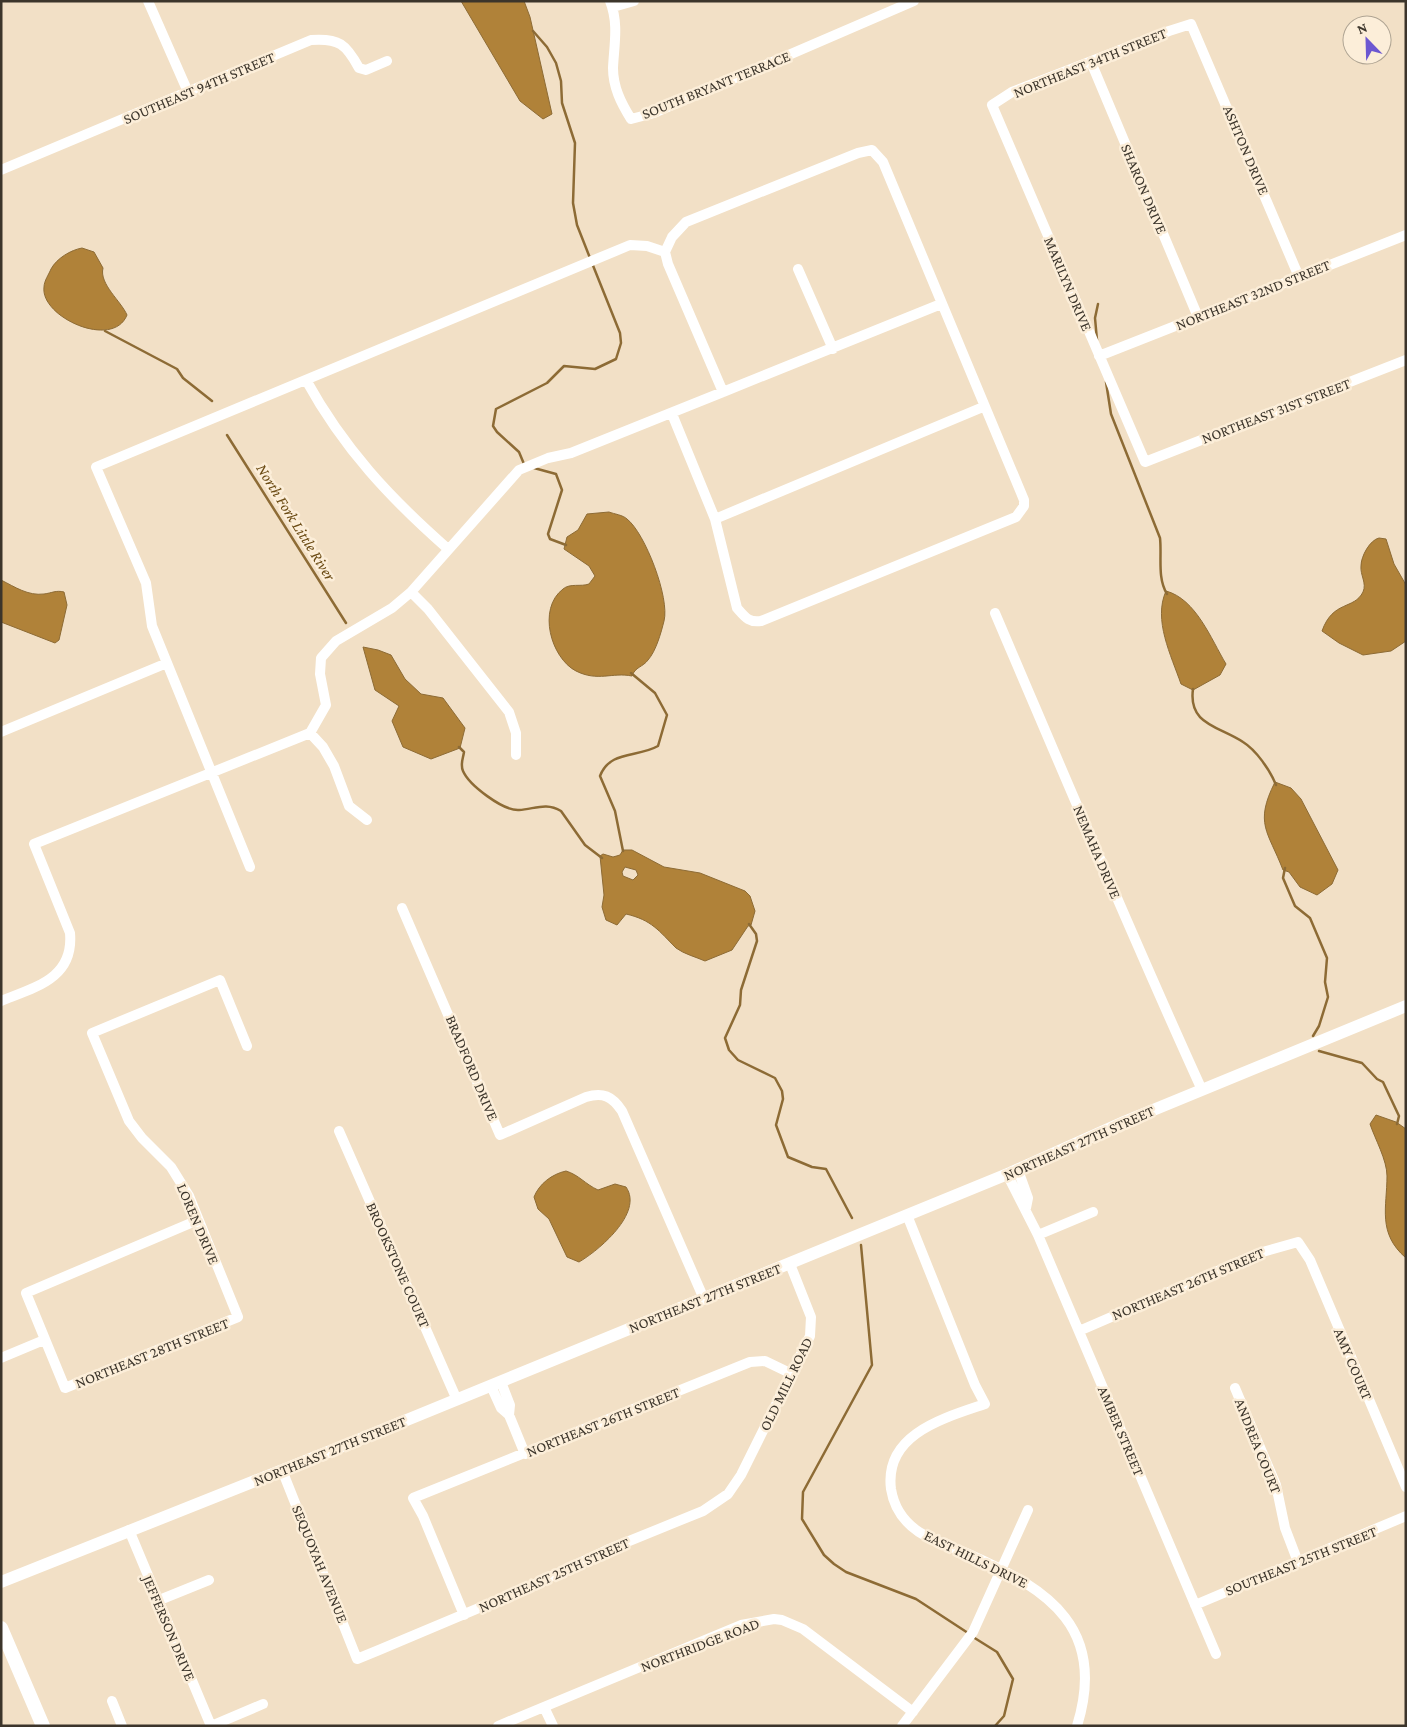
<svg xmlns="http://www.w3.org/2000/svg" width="1407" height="1727" font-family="'Crimson Pro',serif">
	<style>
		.water { fill: #b08239; stroke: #8d6b35; fill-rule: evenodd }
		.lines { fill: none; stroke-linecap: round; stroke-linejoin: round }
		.stream { stroke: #8d6b35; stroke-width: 2.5 }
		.minor { stroke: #fff; stroke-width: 10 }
		.tertiary { stroke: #fff; stroke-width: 12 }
		.secondary { stroke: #fff; stroke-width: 14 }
		.labels { text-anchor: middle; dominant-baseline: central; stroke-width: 5; stroke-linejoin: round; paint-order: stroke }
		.street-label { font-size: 15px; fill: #3c352b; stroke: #fceed9 }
		.water-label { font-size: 16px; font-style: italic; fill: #6c4c15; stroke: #fceed9 }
	</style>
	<rect width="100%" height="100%" fill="#f2e0c6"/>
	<path class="water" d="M461 1H524L530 17 552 114 543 119 520 101Z
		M82 248 94 252 103 268C99 284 121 301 127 315 113 350 40 317 44 287 44 281 49 274 51 269 57 258 71 250 82 248Z
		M609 512C614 514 623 515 627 519 645 533 670 598 664 621 661 633 656 651 648 660 643 667 635 667 632 676 612 672 598 682 576 671 551 658 537 609 563 589 570 583 581 587 589 584L595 576 589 566 564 549 567 537 578 530 587 514Z
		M1379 538 1386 539 1394 564 1406 585V641L1391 651 1363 655 1339 643 1322 631C1333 600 1354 610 1363 592 1367 583 1360 575 1361 566 1361 556 1370 540 1379 538Z
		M1 580C15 587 28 596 44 594 52 593 56 590 64 592L67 605 59 640 55 643 1 622Z
		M1166 591C1196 599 1211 639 1226 664L1220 675 1193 690 1181 684C1171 655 1153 620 1166 591Z
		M363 647 378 650 391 655 405 679 421 694 443 698 465 728 460 748 431 759 403 747 392 721 399 706 375 690Z
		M1275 782 1291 788 1301 799 1338 870 1332 884 1317 895 1300 887 1289 872 1283 870C1268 831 1254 824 1275 782Z
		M623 850H632L664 867 700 873 745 891 750 896 755 911 751 925 748 926 732 950 705 961C696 957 684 954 676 948 659 931 652 920 626 914L617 925 606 920 602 907 604 895 600 856 603 854 613 857 620 855ZM625 867 636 870 638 875 633 880 623 876 622 872Z
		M1376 1115 1396 1122 1406 1129V1258C1377 1233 1387 1207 1387 1176 1387 1160 1375 1139 1370 1124Z
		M566 1171C579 1175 585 1184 598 1190L615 1184 626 1187C644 1213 598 1251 579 1262L567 1257 549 1219 538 1209 534 1197C539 1184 552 1174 566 1171Z"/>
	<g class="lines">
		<path class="stream" d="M533 31 547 47 556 63 561 81 562 103 575 143 573 203 577 225 590 258
			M105 331 177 369 183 378 212 401
			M1097 340 1095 318 1098 304
			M1106 382 1111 414 1160 538C1162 556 1157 578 1167 594
			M227 435 346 623
			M524 464 519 452 497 432 493 426 496 409 547 383 564 366 595 369 616 359 621 343 620 333 592 263
			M534 468 556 474 562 490 548 534 550 539 566 545
			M1193 689C1188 725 1219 726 1243 742 1256 750 1270 770 1276 785
			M459 747 464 752C463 759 460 764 463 771 469 785 503 811 519 810 535 809 546 802 561 811L585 845 602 858
			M623 851 615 811 600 776C610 750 637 758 658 746L667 715 655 693 631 673
			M1285 868 1283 878 1295 906 1310 918 1327 958 1325 982 1328 997 1319 1026 1313 1036
			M749 924 756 934 757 941 741 990 740 1005 725 1038 729 1050 738 1060 775 1078 782 1091 783 1099 776 1125 788 1157 812 1167 826 1169 852 1218
			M1319 1051 1362 1063 1377 1079 1383 1082 1399 1116 1397 1124
			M861 1245 872 1365 803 1492 802 1519 824 1555 834 1564 846 1572 916 1599 968 1633
			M973 1637 997 1652 1013 1679 1004 1716 995 1726"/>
		<path class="minor" d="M148 1 188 92
			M610 1C619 24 614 45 613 68 613 87 621 103 631 119L654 113 914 1
			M613 7 634 1
			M1091 62 1198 317
			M1 170 311 40C339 38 346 44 359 68L366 70 387 61
			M665 252 672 237 686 222 858 153 872 150 883 162 1024 500V506L1016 517 761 621C749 623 745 617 737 608L715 519 672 414
			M798 269 833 349
			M1299 277 1191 24 1169 31 1012 92 992 105 1145 462 1406 360
			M1099 356 1406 235
			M306 380C344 449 390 498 448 549
			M723 392 941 304
			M715 519 983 407
			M411 592 428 609 509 712 516 733V755
			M995 613C1063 772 1130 932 1202 1090
			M1 732 167 663
			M250 867 152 626 146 583 96 467 630 245 647 246 665 252 668 264 723 392 571 453 548 458 519 470 411 592 392 608 336 641 321 658 320 674 326 705 310 733
			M402 908 500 1135 586 1097C603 1092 612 1096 622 1111L704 1299
			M1 1001C36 987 74 978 70 933L34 844 310 733 323 747 334 766 349 806 367 820
			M339 1131 457 1400
			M1018 1170 1028 1198 1026 1208
			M1007 1174 1038 1235 1216 1654
			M907 1215 975 1385 985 1404C944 1418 884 1434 891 1489 894 1508 904 1522 919 1532 935 1542 954 1548 971 1555 1050 1590 1107 1629 1077 1726
			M198 1220 26 1293 65 1388 238 1317 189 1196 171 1167 142 1138 129 1121 92 1033 220 980 247 1046
			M1038 1235 1093 1212
			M1079 1331 1259 1253 1298 1242 1310 1260 1406 1487
			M1 1358 44 1340
			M501 1382 510 1405 509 1415
			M491 1386 501 1408 509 1415 525 1454
			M1235 1388 1276 1485 1285 1528 1298 1562
			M282 1470 357 1659 379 1650 531 1586 607 1550 703 1511 728 1494 741 1475 810 1336 811 1317 790 1264
			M129 1530 211 1726
			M157 1601 209 1580
			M1195 1605 1406 1516
			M464 1615 423 1516 413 1498 750 1362 765 1361 792 1374
			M112 1701 122 1726
			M544 1707 553 1726
			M211 1726 263 1704
			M498 1726 741 1625 774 1619 782 1620 803 1629 913 1712
			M902 1726 973 1632 1028 1510"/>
		<path class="tertiary" d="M1 1582 353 1442 1010 1173 1124 1122 1406 1006"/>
		<path class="secondary" d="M1 1628 43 1726"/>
	</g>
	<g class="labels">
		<g class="street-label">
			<text transform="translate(1090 63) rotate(-22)">NORTHEAST 34TH STREET</text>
			<text transform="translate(716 85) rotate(-22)">SOUTH BRYANT TERRACE</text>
			<text transform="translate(199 88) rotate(-23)">SOUTHEAST 94TH STREET</text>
			<text transform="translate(1246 150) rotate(67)">ASHTON DRIVE</text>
			<text transform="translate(1144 189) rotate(67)">SHARON DRIVE</text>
			<text transform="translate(1068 284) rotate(67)">MARILYN DRIVE</text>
			<text transform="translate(1253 295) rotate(-22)">NORTHEAST 32ND STREET</text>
			<text transform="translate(1276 411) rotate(-21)">NORTHEAST 31ST STREET</text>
			<text transform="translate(1097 852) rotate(67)">NEMAHA DRIVE</text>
			<text transform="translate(472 1068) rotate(67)">BRADFORD DRIVE</text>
			<text transform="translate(1079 1143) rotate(-24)">NORTHEAST 27TH STREET</text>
			<text transform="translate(198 1224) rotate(67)">LOREN DRIVE</text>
			<text transform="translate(398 1265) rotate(66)">BROOKSTONE COURT</text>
			<text transform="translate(1188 1284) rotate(-23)">NORTHEAST 26TH STREET</text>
			<text transform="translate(705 1298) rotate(-22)">NORTHEAST 27TH STREET</text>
			<text transform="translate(152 1353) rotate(-22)">NORTHEAST 28TH STREET</text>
			<text transform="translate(1353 1364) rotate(67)">AMY COURT</text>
			<text transform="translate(786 1384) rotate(-64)">OLD MILL ROAD</text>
			<text transform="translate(603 1422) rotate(-22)">NORTHEAST 26TH STREET</text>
			<text transform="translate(1121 1431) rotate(67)">AMBER STREET</text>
			<text transform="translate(1258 1446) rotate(68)">ANDREA COURT</text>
			<text transform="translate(330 1451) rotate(-22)">NORTHEAST 27TH STREET</text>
			<text transform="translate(976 1559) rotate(26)">EAST HILLS DRIVE</text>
			<text transform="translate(1301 1561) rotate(-22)">SOUTHEAST 25TH STREET</text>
			<text transform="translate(320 1564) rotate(68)">SEQUOYAH AVENUE</text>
			<text transform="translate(554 1575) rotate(-24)">NORTHEAST 25TH STREET</text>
			<text transform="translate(169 1628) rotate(67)">JEFFERSON DRIVE</text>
			<text transform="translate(700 1645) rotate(-21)">NORTHRIDGE ROAD</text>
		</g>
		<g class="water-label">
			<text transform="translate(296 522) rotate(58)">North Fork Little River</text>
		</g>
	</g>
	<rect width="1407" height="1727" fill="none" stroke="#3c352b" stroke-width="5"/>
	<g transform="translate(1367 40) rotate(337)"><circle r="24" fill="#fceed9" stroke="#afa493"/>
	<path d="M0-4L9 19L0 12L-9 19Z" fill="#6c57d1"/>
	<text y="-8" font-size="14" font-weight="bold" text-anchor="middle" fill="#3c352b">N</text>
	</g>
</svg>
